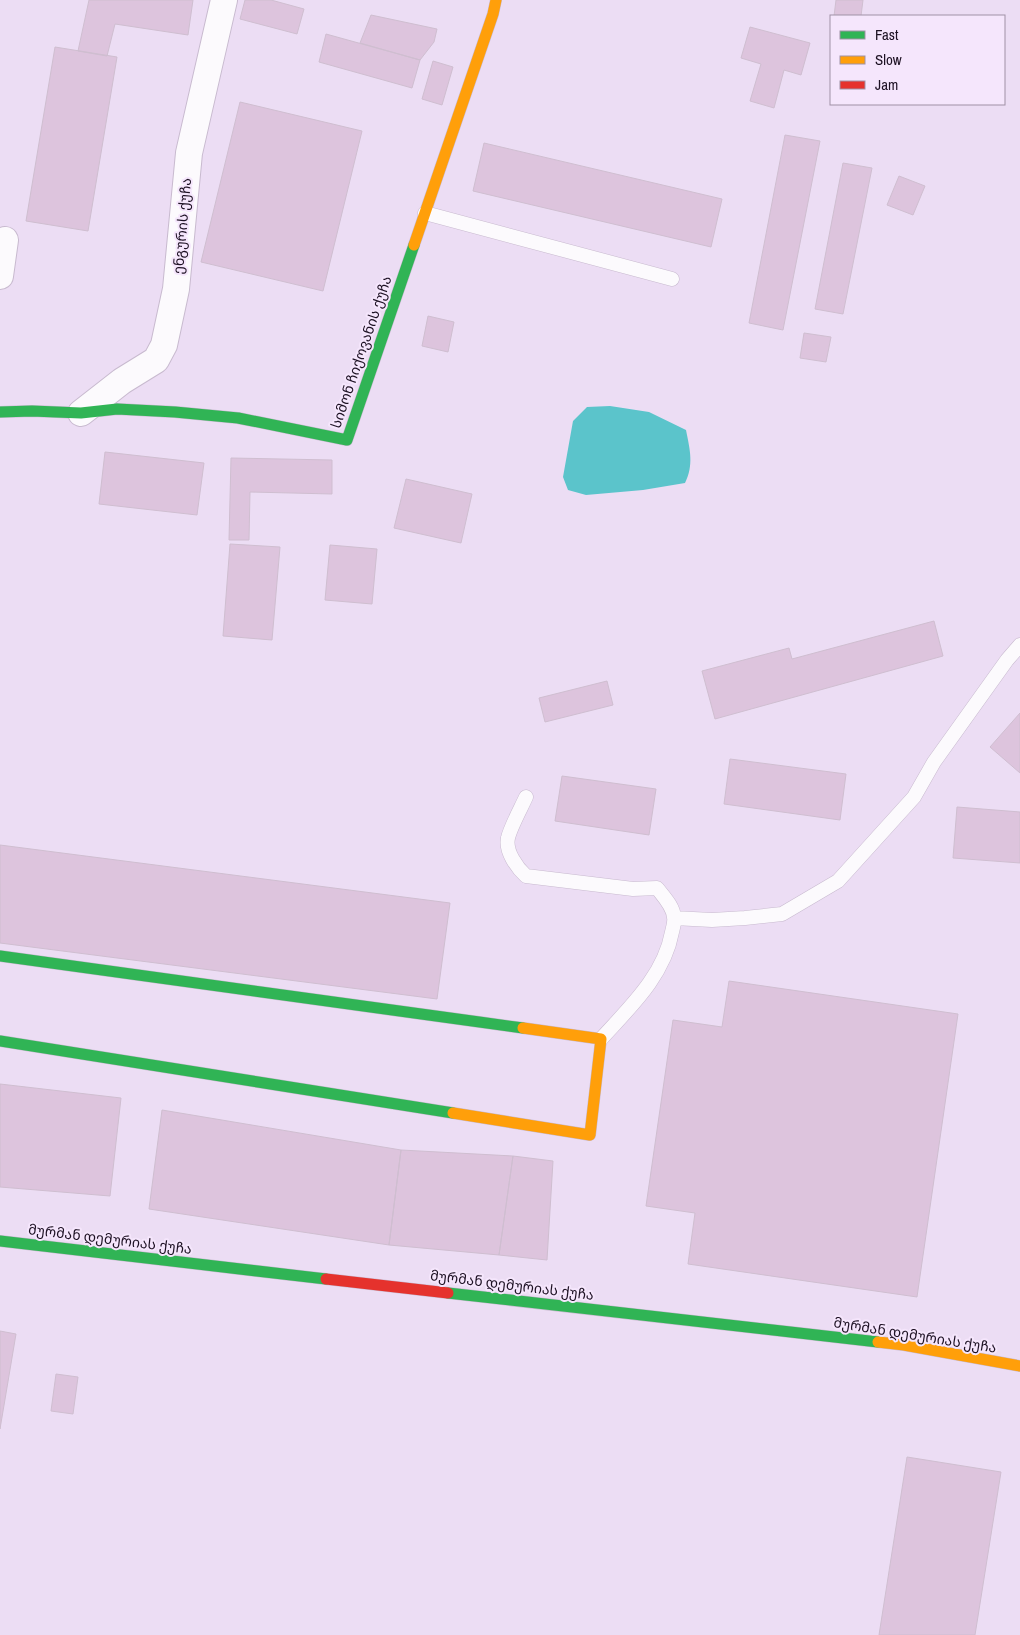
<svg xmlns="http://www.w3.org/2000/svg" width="1020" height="1635" font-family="'Archivo Narrow','Noto Sans Georgian',sans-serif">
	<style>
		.water { fill: #5bc4cb }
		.building { fill: #ddc4dd; stroke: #cfbed0 }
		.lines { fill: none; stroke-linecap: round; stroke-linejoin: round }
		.lane-casing { stroke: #c8bacf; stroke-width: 15 }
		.street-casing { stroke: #c8bacf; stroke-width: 28 }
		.fast-casing { stroke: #c8bacf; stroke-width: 12 }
		.slow-casing { stroke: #c8bacf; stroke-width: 12 }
		.jam-casing { stroke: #c8bacf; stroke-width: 12 }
		.lane { stroke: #fcfafd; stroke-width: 14 }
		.street { stroke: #fcfafd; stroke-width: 26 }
		.fast { stroke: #30b455; stroke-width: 11 }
		.slow { stroke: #ff9f0a; stroke-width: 11 }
		.jam { stroke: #e5322d; stroke-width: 11 }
		.labels { text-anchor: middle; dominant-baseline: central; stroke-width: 4; stroke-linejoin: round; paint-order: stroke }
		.street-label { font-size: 14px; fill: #1d1123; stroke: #f5e6fc }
	</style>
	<rect width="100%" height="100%" fill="#ecddf4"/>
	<path class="water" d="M610 406 649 412 686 430C690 450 694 465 685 483L643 490 586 495 568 490 563 477 573 421 587 407Z"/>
	<path class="building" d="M89 0H193L188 35 115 24 107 56 78 51Z
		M245 0H271L304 9 297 34 240 19Z
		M836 0H863L861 16H834Z
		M371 15 437 29 434 42 420 60 360 43Z
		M750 27 810 43 801 75 784 70 774 108 750 101 761 64 741 58Z
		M326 34 420 60 412 88 319 62Z
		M55 47 117 57 88 231 26 221Z
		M433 61 453 67 442 105 422 99Z
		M240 102 362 131 323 291 201 262Z
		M785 135 820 141 783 330 749 323Z
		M484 143 722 199 711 247 473 191Z
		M843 163 872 168 843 314 815 309Z
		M899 176 925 186 913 215 887 205Z
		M428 316 454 322 448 352 422 346Z
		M804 333 831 337 826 362 800 358Z
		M105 452 204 463 197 515 99 504Z
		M231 458 332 460V494L250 492 249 540H229Z
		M406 479 472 494 461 543 394 528Z
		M230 544 280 547 272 640 223 636Z
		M330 545 377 549 372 604 325 600Z
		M934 621 943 656 715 719 702 671 789 648 792 659Z
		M607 681 613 705 545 722 539 698Z
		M1020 713V773L990 747Z
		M730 759 846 774 840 820 724 804Z
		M562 776 656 789 649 835 555 821Z
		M957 807 1020 812V863L953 858Z
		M0 845 450 903 437 999 0 943Z
		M729 981 958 1014 917 1297 688 1264 695 1213 646 1206 673 1020 722 1027Z
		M0 1084 121 1098 110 1196 0 1187Z
		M162 1110 401 1150 389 1245 149 1209Z
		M401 1150 513 1156 499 1255 389 1245Z
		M513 1156 553 1161 547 1260 499 1255Z
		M0 1331 16 1334 0 1429Z
		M56 1374 78 1377 73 1414 51 1411Z
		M907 1457 1001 1472 975 1635H879Z"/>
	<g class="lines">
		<g class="lane-casing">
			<path id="lane" d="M425 213 672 279
				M526 797C521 808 510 828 508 838 505 851 517 868 526 876L633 889 657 888C664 897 673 906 674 917 675 922 673 928 672 932 664 976 629 1008 601 1039
				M674 918 712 920 745 918 782 914 838 881 914 797 934 762 1007 660 1020 645"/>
		</g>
		<g class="street-casing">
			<path id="street" d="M0 276 5 240
				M81 413 122 381 156 360 164 345 176 289 189 153 224 0"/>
		</g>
		<g class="fast-casing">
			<path id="fast" d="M0 412 32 411 81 413 117 409 175 412 238 418 347 440 414 245
				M0 956 523 1028
				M0 1041 453 1113
				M0 1241 326 1279
				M448 1293 878 1342"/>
		</g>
		<g class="slow-casing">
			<path id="slow" d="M414 245 493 14 496 0
				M453 1113 590 1135 601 1039 523 1028
				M878 1342 904 1345 1020 1366"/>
		</g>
		<g class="jam-casing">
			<path id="jam" d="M326 1279 448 1293"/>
		</g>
		<use href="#lane" class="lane"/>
		<use href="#street" class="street"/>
		<use href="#fast" class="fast"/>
		<use href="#slow" class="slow"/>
		<use href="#jam" class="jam"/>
	</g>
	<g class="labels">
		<g class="street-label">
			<text transform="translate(182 226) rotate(-85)">ენგურის ქუჩა</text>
			<text transform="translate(361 352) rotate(-71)">სიმონ ჩიქოვანის ქუჩა</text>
			<text transform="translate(110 1239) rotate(7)">მურმან დემურიას ქუჩა</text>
			<text transform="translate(512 1285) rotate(7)">მურმან დემურიას ქუჩა</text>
			<text transform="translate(915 1335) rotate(9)">მურმან დემურიას ქუჩა</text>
		</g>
	</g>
	<rect x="830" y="15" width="175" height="90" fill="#f5e6fc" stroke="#9f91a5"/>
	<rect x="840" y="31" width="25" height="8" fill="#30b455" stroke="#9f91a5"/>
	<text x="875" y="40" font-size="15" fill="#1d1123">Fast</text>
	<rect x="840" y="56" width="25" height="8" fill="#ff9f0a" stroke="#9f91a5"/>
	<text x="875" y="65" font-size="15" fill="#1d1123">Slow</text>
	<rect x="840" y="81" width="25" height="8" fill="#e5322d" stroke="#9f91a5"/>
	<text x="875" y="90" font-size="15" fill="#1d1123">Jam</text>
</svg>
